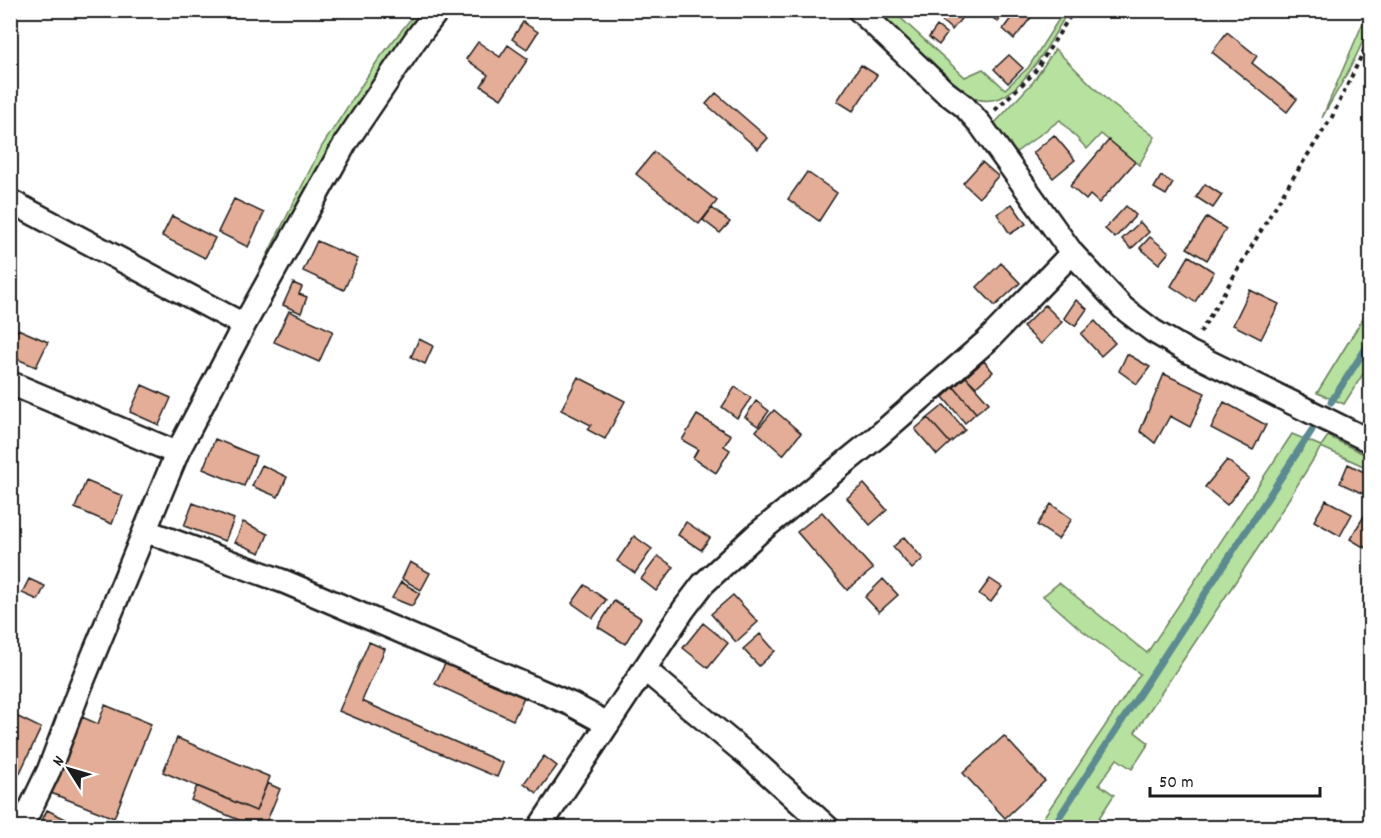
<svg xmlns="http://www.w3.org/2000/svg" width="1381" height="838" font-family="Dekko,sans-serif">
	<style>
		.green { fill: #b6e19e; stroke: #697e5d; stroke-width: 1.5 }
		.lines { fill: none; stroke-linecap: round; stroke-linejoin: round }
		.stream { stroke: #5b8a92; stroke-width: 7 }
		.building { fill: #e3ad97; stroke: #1c1c1c; stroke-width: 1.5 }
		.minor-casing { stroke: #1c1c1c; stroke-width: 27 }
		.path { stroke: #1c1c1c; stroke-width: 4; stroke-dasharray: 4.5 4.5; stroke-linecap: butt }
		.minor { stroke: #fff; stroke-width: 22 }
	</style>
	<rect width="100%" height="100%" fill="#fff"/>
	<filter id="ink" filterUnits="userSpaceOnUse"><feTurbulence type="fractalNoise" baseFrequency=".0167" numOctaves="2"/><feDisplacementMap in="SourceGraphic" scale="12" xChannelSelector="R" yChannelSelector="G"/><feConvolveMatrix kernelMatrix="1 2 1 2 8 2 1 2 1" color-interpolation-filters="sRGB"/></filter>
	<g filter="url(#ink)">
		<path class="green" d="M417 11H429L192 405 322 146 378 60Z
			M876 11H893L965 77 983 69 1005 89 1028 68 1064 11H1068C1054 35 1027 87 1000 98 989 102 979 101 969 96Z
			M1368 11H1370C1371 38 1336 92 1322 118Z
			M1055 49 1108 101 1155 137 1139 165 1101 134 1087 149 1060 120 1015 153 993 125 1033 82Z
			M1370 307V363L1344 404 1317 393Z
			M1292 434 1321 446 1328 436 1370 457V469L1321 447 1262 542 1135 732 1149 743 1132 769 1117 759 1099 784 1114 795 1097 821 1107 827H1037L1140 674 1079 628 1043 596 1059 583 1147 653Z"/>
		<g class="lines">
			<path class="stream" d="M1331 402 1370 342
				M1052 828 1312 430"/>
		</g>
		<path class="building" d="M930 10H968L952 30Z
			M983 10H1007L998 22Z
			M1017 10H1028L1033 15 1014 39 1003 29Z
			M523 22 538 32 527 49 512 39Z
			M937 26 947 34 939 45 929 37Z
			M1227 32 1257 56 1252 63 1297 99 1287 112 1212 52Z
			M478 42 500 57 508 45 528 59 501 99 481 86 488 75 466 59Z
			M1009 55 1023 68 1008 83 994 69Z
			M861 65 877 75 853 111 837 101Z
			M716 93 768 138 758 149 706 104Z
			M1054 135 1075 160 1053 178 1033 153Z
			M1109 140 1135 162 1099 203 1090 195 1086 200 1070 186Z
			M654 152 717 201 699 224 636 174Z
			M982 162 998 176 979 198 963 183Z
			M807 172 837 193 819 221 788 199Z
			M1161 176 1173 183 1166 195 1154 188Z
			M1205 184 1222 195 1213 208 1196 197Z
			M234 199 264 213 248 247 218 232Z
			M1012 204 1026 224 1010 234 997 214Z
			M1126 206 1136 215 1115 238 1105 229Z
			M712 208 730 222 720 233 703 220Z
			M172 216 215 238 205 258 162 236Z
			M1207 217 1226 229 1207 260 1187 248Z
			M1140 222 1149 232 1131 249 1122 239Z
			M1150 237 1169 252 1159 264 1140 248Z
			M317 241 358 259 344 290 303 271Z
			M1189 256 1214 272 1195 302 1171 286Z
			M1001 263 1020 283 995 306 977 287Z
			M293 283 302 287 299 294 307 297 301 313 283 305Z
			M1250 290 1279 304 1261 339 1233 325Z
			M1076 300 1087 309 1075 326 1064 318Z
			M1045 305 1062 322 1041 344 1023 327Z
			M289 311 333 331 319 362 274 342Z
			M1095 321 1115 343 1101 356 1081 334Z
			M18 329 48 342 36 367 10 356V346Z
			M419 339 433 346 425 364 411 357Z
			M1127 354 1150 367 1137 384 1119 371Z
			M984 361 993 372 976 387 966 377Z
			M1164 374 1205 393 1190 427 1170 416 1155 443 1140 431Z
			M578 377 625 401 605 439 588 430 591 425 561 410Z
			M966 377 989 403 976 413 954 387Z
			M142 385 171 398 159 425 130 412Z
			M735 387 751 398 737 418 722 407Z
			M954 387 976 413 965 423 943 397Z
			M756 401 769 411 758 426 745 417Z
			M1224 402 1266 425 1253 450 1211 428Z
			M944 405 965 430 950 443 928 418Z
			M774 410 801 433 783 455 756 431Z
			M697 415 731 435 724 446 730 450 716 473 693 458 698 449 682 440Z
			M928 418 950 443 937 455 915 429Z
			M215 439 256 456 244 486 203 469Z
			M1227 460 1249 478 1227 505 1205 487Z
			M1348 464 1370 475V497L1340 483Z
			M262 465 287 477 278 497 252 486Z
			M86 481 123 496 112 524 75 508Z
			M864 484 887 510 870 525 847 498Z
			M1326 500 1352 514 1340 536 1314 521Z
			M193 503 234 519 225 541 184 526Z
			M1051 504 1072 519 1058 539 1037 525Z
			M1369 508 1370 509V538L1365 548 1350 539Z
			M822 512 873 569 847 590 797 532Z
			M243 522 268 534 260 553 235 542Z
			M686 522 710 538 701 550 678 535Z
			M634 536 652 549 635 573 617 561Z
			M904 537 923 559 912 569 893 547Z
			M658 556 674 567 656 591 641 579Z
			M410 562 430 573 421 590 402 579Z
			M29 579 45 586 38 600 22 593Z
			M883 579 898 595 879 612 865 597Z
			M990 579 1002 587 991 602 979 594Z
			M401 582 420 593 412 606 392 598Z
			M585 585 606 600 593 618 572 603Z
			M733 595 758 622 736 642 711 614Z
			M614 601 641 618 625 644 598 627Z
			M703 623 728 643 708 668 683 648Z
			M760 634 775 651 759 666 743 649Z
			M369 642 385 649 362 701 503 763 497 777 339 711Z
			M446 662 524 697 513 720 435 684Z
			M105 705 151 724 114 818 51 793 82 717 98 724Z
			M14 715 41 728 16 781 10 778V722Z
			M1004 736 1045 781 1005 818 963 773Z
			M177 738 270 777 256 811 163 772Z
			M544 756 557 766 537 793 524 783Z
			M267 783 280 789 264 828H258L191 800 197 786 256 811Z
			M47 810 84 828 56 827 42 821Z"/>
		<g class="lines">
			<g class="minor-casing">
				<path id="minor" d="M859 10 944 91 964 106 980 124 1072 253 1123 308 1153 331 1189 352 1370 441
					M10 201 244 325
					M10 383 177 453
					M146 531 285 582 571 704 608 724
					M644 669 752 759 828 828
					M21 828 49 770 81 685 177 453 244 325 346 142 415 40 438 10
					M539 828 684 609 703 584 757 534 878 436 988 340 1072 253"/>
			</g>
			<path class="path" d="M995 110 1034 73 1074 10
				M1200 333 1284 192 1332 117 1370 38"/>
			<use href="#minor" class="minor"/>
		</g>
	</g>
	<rect width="1381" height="838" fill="none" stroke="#fff" stroke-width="36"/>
	<rect x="18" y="18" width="1345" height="802" fill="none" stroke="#1c1c1c" stroke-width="2" filter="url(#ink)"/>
	<g transform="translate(69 769) rotate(307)" stroke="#ffffff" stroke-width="4.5" paint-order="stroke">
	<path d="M0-4.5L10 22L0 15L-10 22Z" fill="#1c1c1c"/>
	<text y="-9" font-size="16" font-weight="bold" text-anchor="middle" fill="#1c1c1c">N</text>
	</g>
	<path d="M1150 787v9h170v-9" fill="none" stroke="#1c1c1c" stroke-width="3"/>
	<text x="1159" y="787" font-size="18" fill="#1c1c1c" stroke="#ffffff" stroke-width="4.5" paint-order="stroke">50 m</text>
</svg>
